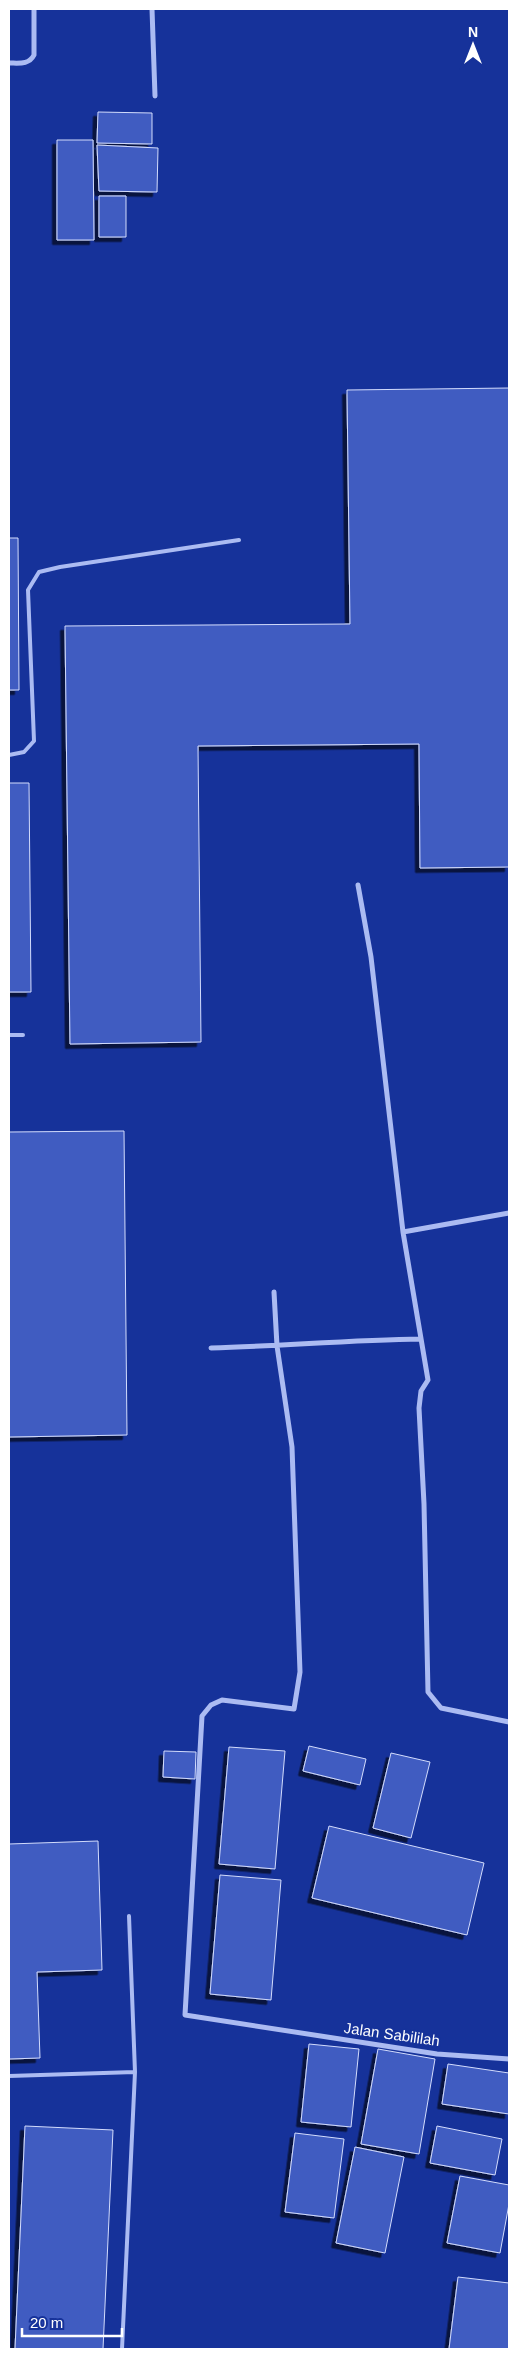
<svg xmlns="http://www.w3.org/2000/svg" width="518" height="2358" font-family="Helvetica,sans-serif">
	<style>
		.building { fill: #3f5bc1; stroke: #d3dcfc; filter: url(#shadow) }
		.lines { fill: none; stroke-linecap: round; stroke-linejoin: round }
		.service { stroke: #abbbf2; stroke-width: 4 }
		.minor { stroke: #abbbf2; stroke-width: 5 }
		.labels { text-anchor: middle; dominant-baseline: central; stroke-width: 4; stroke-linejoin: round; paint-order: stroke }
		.street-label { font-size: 15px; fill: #fff; stroke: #16329a }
	</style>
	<defs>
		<filter id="shadow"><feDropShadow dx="-4.5" dy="4.5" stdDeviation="0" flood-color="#0009"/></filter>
	</defs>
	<rect width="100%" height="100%" fill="#16329a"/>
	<path class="building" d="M98 112 152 113V144L97 143Z
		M57 140H93L94 240H57Z
		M97 145 158 148 157 192 99 191Z
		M99 196H126V237H99Z
		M509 388V867L420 868 419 744 198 746 201 1042 70 1044 65 626 350 624 347 390Z
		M9 538H18L19 690H9Z
		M9 783H29L31 992H9Z
		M124 1131 127 1435 9 1437V1132Z
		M309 1746 366 1759 360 1785 303 1771Z
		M229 1747 285 1751 275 1869 219 1864Z
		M164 1751 196 1752 195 1779 163 1777Z
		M391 1753 430 1762 411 1838 373 1828Z
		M329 1826 484 1863 467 1935 312 1898Z
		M98 1841 102 1970 37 1972 40 2058 9 2059V1844Z
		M220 1875 281 1880 271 2000 210 1994Z
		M309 2044 359 2049 351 2127 301 2122Z
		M378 2049 435 2059 419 2154 361 2144Z
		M448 2064 509 2073V2114L442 2104Z
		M25 2126 113 2130 103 2349H15Z
		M437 2126 502 2139 495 2175 430 2163Z
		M295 2133 344 2139 334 2218 285 2212Z
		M355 2147 404 2157 385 2253 336 2243Z
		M460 2176 509 2185V2204L500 2253 447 2243Z
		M458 2277 509 2283V2349H449Z"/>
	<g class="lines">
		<path class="service" d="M9 755 24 752 34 741 28 590 39 572 60 567 239 540
			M9 1035H23
			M9 2076 135 2072
			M122 2349 135 2072 129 1916"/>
		<path class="minor" d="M152 9 155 96
			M9 63C19 63 29 65 34 55V9
			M358 885 371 957 403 1232 509 1213
			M403 1232 428 1380 421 1391 419 1408 424 1504 428 1692 441 1708 509 1722
			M274 1292 277 1346 292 1447 300 1672 294 1709 222 1700 211 1705 202 1716 185 2015 437 2054 509 2059
			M211 1348C281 1346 351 1340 421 1339"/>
	</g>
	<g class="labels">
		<g class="street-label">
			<text transform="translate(392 2034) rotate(8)">Jalan Sabililah</text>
		</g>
	</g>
	<rect width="518" height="2358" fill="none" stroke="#ffffff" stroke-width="20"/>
	<g transform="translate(473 45)" stroke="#16329a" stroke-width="4" paint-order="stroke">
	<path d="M0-4L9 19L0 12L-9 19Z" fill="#ffffff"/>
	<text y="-8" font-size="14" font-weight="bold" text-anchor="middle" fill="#ffffff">N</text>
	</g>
	<path d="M22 2328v8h100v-8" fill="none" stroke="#ffffff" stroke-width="2.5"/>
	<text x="30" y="2328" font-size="15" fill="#ffffff" stroke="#16329a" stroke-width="4" paint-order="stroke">20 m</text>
</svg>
